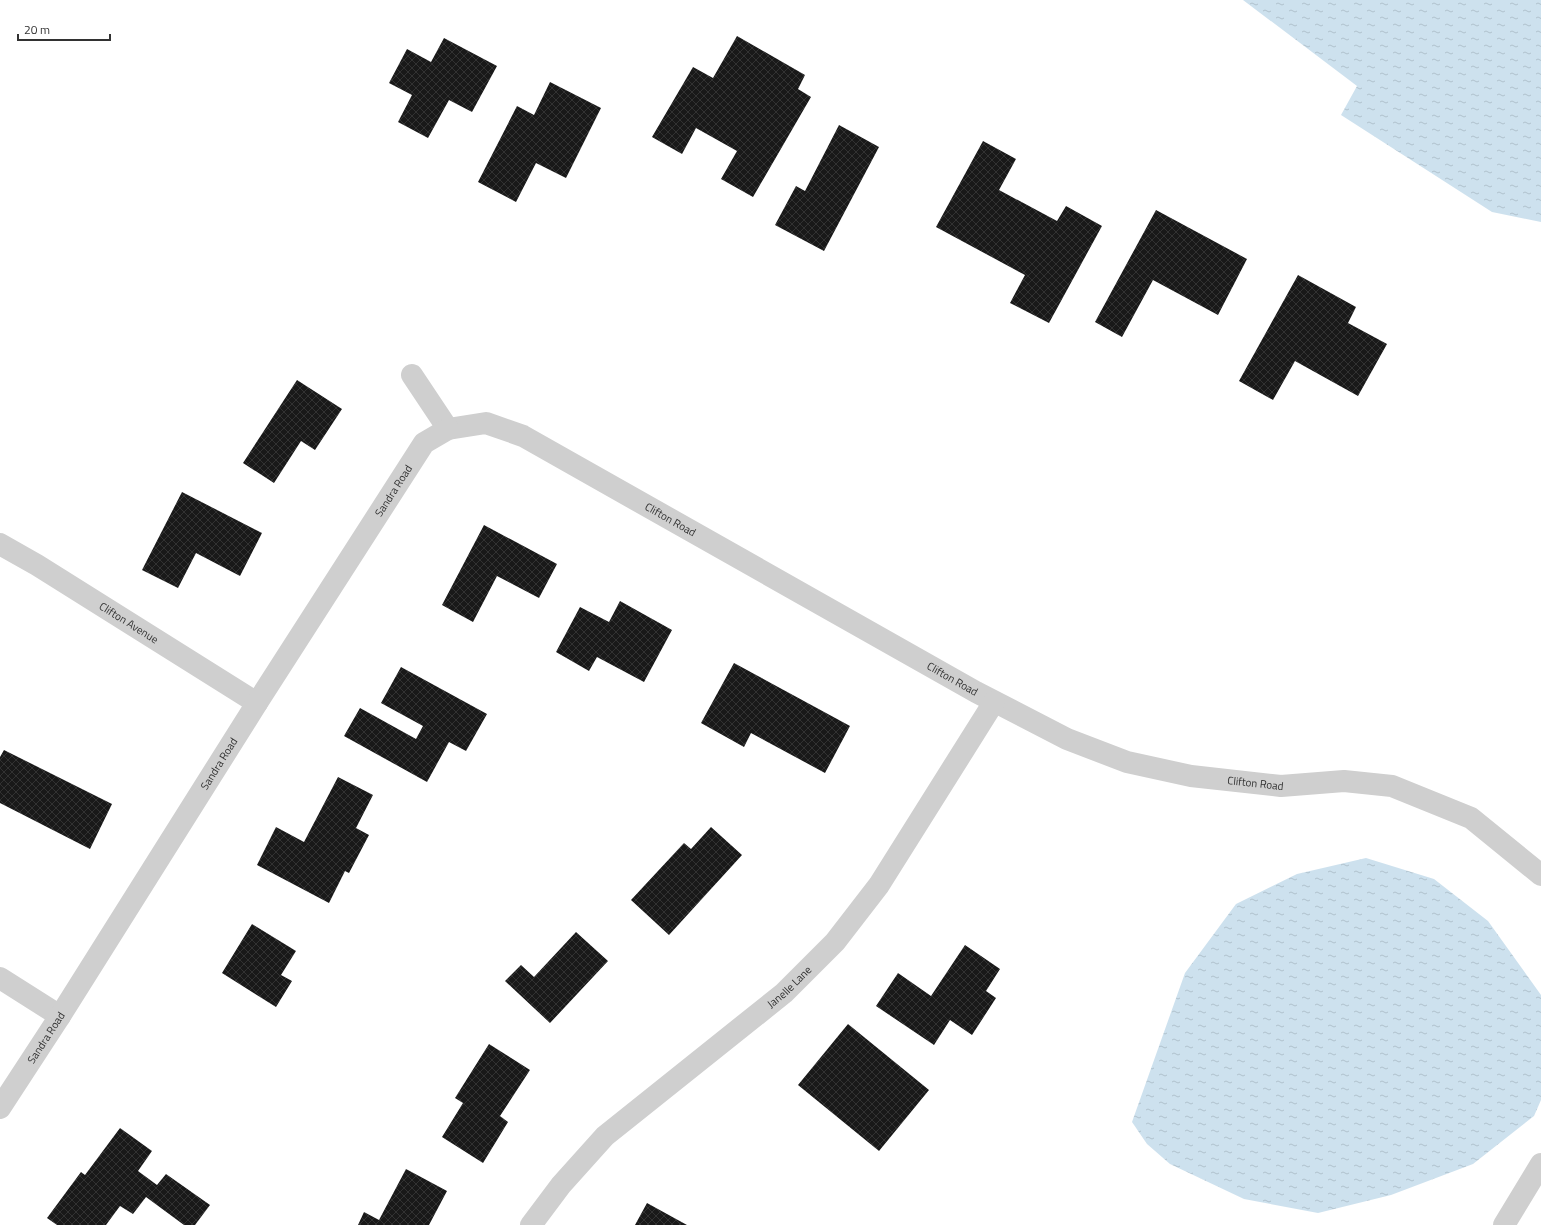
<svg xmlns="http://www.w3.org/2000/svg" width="1541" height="1225" font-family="'Titillium Web',sans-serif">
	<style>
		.water { fill: url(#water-ripples) }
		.building { fill: url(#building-cross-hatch) }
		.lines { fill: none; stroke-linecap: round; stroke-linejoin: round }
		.minor { stroke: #cfcfcf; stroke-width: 22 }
		.labels { text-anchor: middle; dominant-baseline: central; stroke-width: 4; stroke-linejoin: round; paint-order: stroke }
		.street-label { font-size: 11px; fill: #323232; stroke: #fff }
	</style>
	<defs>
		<pattern id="water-ripples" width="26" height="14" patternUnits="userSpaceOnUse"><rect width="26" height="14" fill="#cde1ee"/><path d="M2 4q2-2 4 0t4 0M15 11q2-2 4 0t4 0" fill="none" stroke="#b0c2cd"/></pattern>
		<pattern id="building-cross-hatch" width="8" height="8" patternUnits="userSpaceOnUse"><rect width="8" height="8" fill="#191919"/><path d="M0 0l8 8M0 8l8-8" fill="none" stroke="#323232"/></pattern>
	</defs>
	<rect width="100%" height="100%" fill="#fff"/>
	<path class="water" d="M1243 0H1541V222L1492 212 1341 115 1357 86Z
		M1366 858 1434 879 1488 921 1541 995V1100L1534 1116 1473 1164 1391 1195 1318 1213 1244 1199 1170 1164 1147 1144 1132 1122 1185 973 1236 904 1297 874Z"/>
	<path class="building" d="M737 36 805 75 798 89 811 97 753 197 721 179 737 151 696 128 682 154 652 137 693 67 713 78Z
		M444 38 497 66 472 112 449 100 428 138 398 122 412 95 389 83 407 49 431 62Z
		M550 82 601 108 566 178 536 163 516 202 478 182 517 106 534 115Z
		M839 125 879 147 824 251 775 225 796 186 805 191Z
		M983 141 1016 159 999 190 1057 221 1066 206 1102 226 1049 323 1010 303 1025 275 936 227Z
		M1156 210 1247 259 1218 315 1153 280 1122 337 1095 322Z
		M1298 275 1356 307 1348 323 1387 344 1358 396 1295 361 1273 400 1239 381Z
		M297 380 342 409 315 450 301 441 274 483 243 463Z
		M182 492 262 533 240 576 196 553 178 588 142 570Z
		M484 525 557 564 539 598 497 576 473 622 442 605Z
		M620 601 672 630 644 682 597 657 589 671 556 652 580 607 609 622Z
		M734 663 850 726 825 773 751 733 744 747 701 723Z
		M401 667 487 714 466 751 449 742 427 782 344 736 360 708 416 739 423 726 381 703Z
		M4 750 112 804 90 849 0 803V757Z
		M338 777 373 795 356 828 369 835 349 873 345 871 329 903 257 865 276 827 304 842Z
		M711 827 742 855 669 935 631 900 684 843 691 849Z
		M252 924 296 951 281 975 292 981 276 1007 222 973Z
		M576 932 608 961 550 1023 505 981 521 965 534 977Z
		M965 945 1000 969 986 991 996 998 972 1035 950 1020 934 1045 876 1006 898 973 931 996Z
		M848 1024 929 1090 879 1151 798 1085Z
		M489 1044 530 1070 500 1116 508 1122 483 1163 442 1137 463 1103 455 1098Z
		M120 1128 152 1151 138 1171 157 1185 166 1174 210 1205 195 1225H184L146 1197 133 1214 120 1206 106 1225H57L47 1218 81 1172 85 1175Z
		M406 1169 447 1191 429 1225H358L364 1212 379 1220Z
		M647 1203 687 1225H635Z"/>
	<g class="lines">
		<g class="minor">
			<path id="s1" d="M412 375 448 429 486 423 523 436 976 692 1067 739 1127 762 1191 776 1281 786 1344 781 1392 786 1471 818 1541 875"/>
			<path id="s2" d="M0 544 37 565 257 703"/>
			<path d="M0 978 60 1016"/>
			<path id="s3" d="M0 1108 60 1016 257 703 424 443 448 429"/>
			<path id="s4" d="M531 1225 561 1185 605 1136 784 993 835 942 879 885 994 702"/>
			<path d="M1504 1225 1541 1164"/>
		</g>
	</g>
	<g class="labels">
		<g class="street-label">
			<text stroke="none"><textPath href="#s3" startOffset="732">Sandra Road</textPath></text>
			<text stroke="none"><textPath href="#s1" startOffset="312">Clifton Road</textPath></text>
			<text stroke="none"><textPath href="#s2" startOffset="151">Clifton Avenue</textPath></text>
			<text stroke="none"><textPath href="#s1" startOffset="636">Clifton Road</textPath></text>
			<text stroke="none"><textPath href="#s3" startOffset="408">Sandra Road</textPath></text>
			<text stroke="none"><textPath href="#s1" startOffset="960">Clifton Road</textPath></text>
			<text stroke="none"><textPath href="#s4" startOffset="353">Janelle Lane</textPath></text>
			<text stroke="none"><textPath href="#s3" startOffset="84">Sandra Road</textPath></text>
		</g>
	</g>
	<path d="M18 34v6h92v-6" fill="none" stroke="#323232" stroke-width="2"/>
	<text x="24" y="34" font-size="12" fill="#323232" stroke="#ffffff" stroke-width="3" paint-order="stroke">20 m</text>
</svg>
